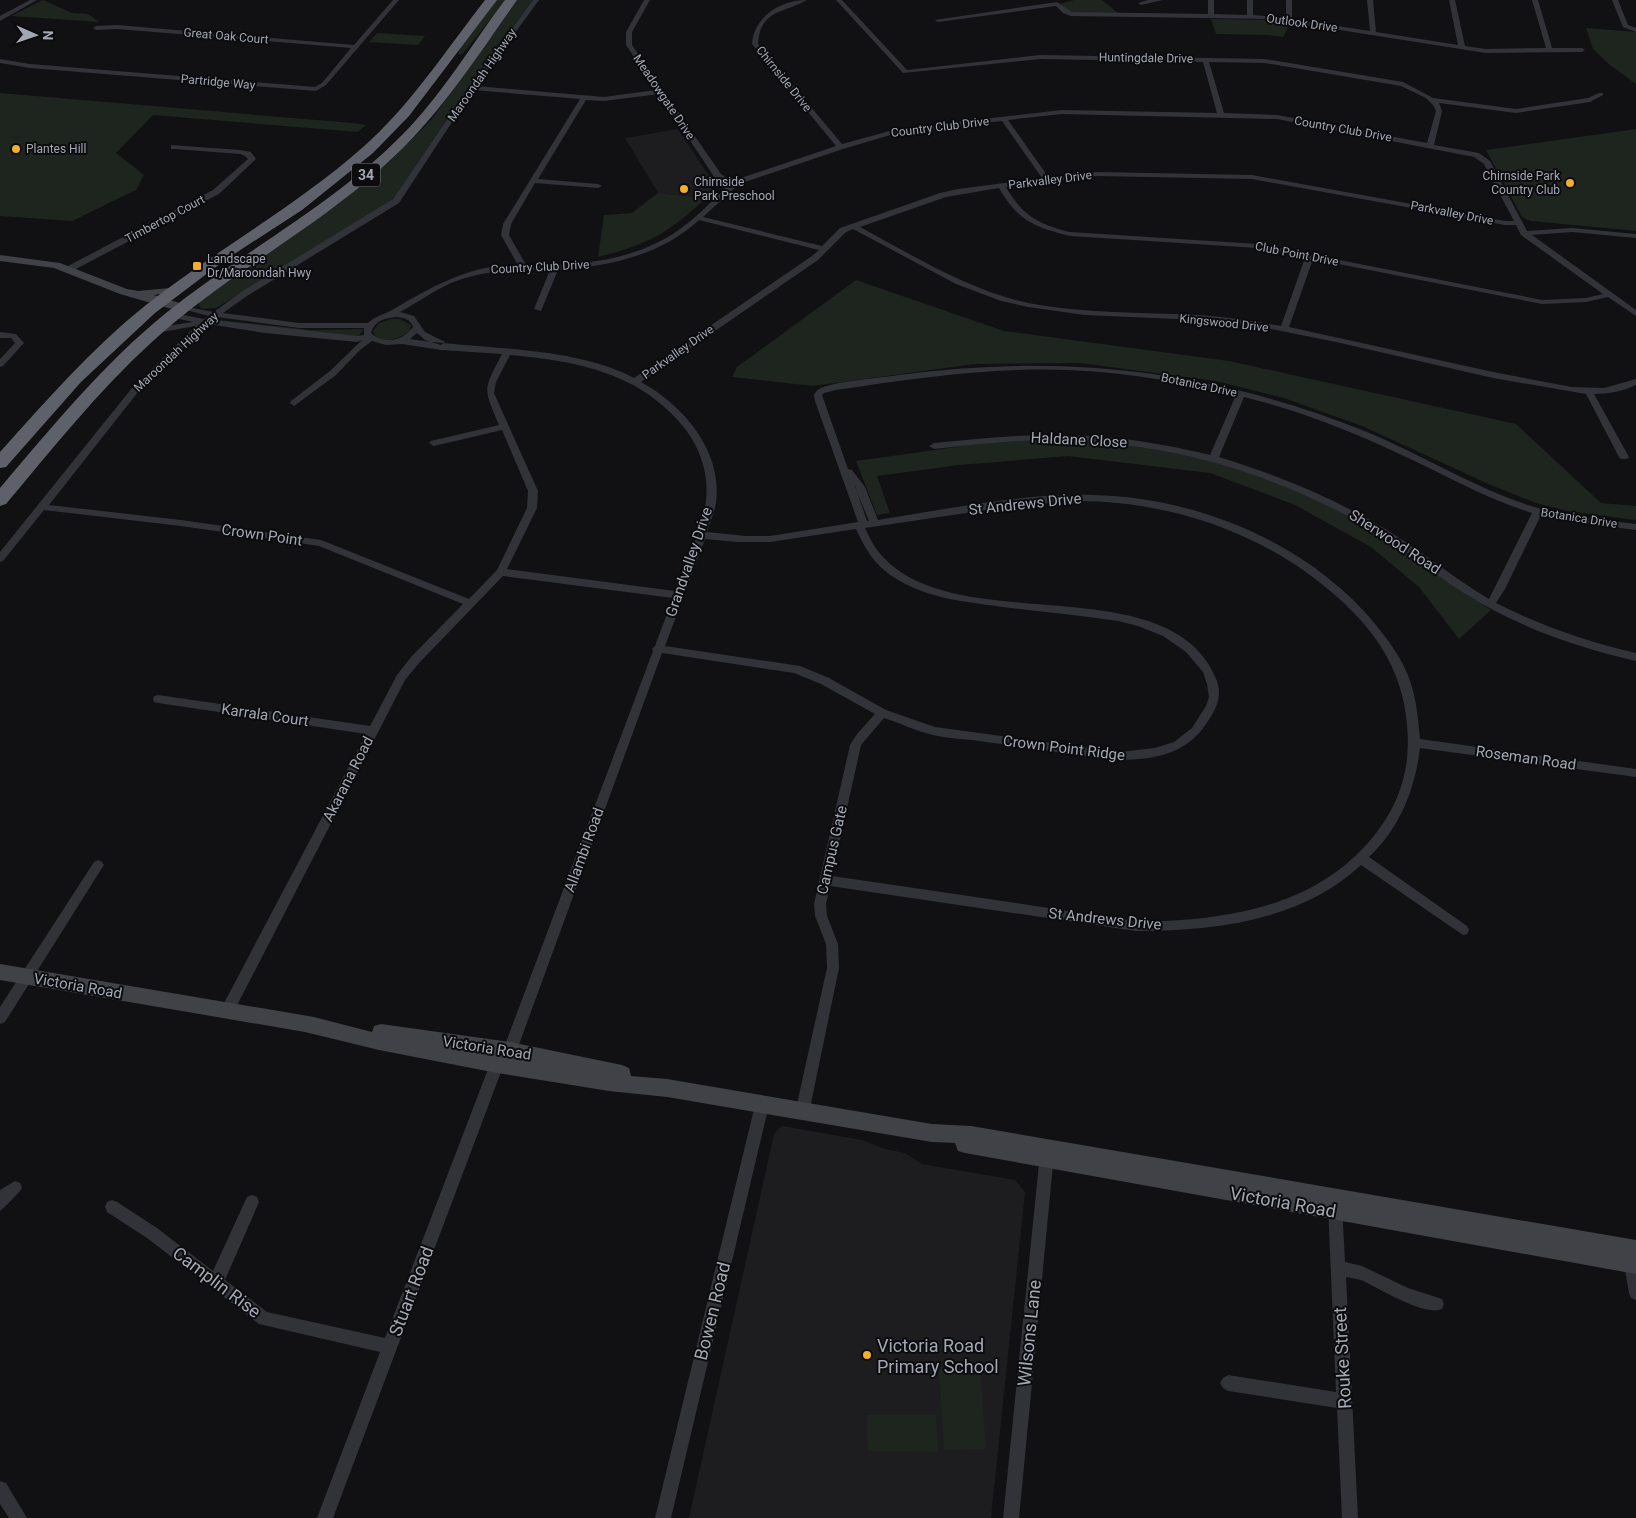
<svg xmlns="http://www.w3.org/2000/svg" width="1636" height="1518" font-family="Roboto,sans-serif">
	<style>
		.built { fill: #1d1d20 }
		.green { fill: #1d251e }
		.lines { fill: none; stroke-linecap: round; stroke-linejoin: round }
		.street { fill: #323338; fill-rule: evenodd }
		.secondary { fill: #404248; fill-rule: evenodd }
		.highway { fill: #5e6169; fill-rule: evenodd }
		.poi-dot { fill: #f2af29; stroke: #0c0c0e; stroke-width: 2 }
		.labels { text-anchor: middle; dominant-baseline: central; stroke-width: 4; stroke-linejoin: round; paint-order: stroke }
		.far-street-label { font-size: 12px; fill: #a2a7b3; stroke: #0c0c0e }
		.far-poi-label { font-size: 12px; fill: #a2a7b3; stroke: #0c0c0e; text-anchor: start }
		.shield { fill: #0c0c0e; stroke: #757882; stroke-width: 1 }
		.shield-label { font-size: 14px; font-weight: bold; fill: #a2a7b3 }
		.street-label { font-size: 15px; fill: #a2a7b3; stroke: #0c0c0e }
		.near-street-label { font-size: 18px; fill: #a2a7b3; stroke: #0c0c0e }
		.near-poi-label { font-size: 18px; fill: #a2a7b3; stroke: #0c0c0e; text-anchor: start }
	</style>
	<rect width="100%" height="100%" fill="#111113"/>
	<path class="built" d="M678 129 715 185 706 198 658 193 625 138Z
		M782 1126 862 1140 885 1149 905 1153 922 1164 1015 1180 1025 1192 991 1518H689L774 1134 777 1130Z"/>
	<path class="green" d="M43 0 72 13 88 14 99 22 11 16Z
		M496 0H506L465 51 461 55 458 54 463 42Z
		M517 0H533L477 75 395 196 386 205 216 308 202 309 199 306V302L337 205 390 161 432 119Z
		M1074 0H1102L1118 13 1073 12 1069 11 1060 4Z
		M1211 19 1273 20 1290 23 1283 37 1269 35 1216 34Z
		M1586 28 1636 32V84L1610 65 1593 49Z
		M377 33 425 36 418 45 369 42Z
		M0 93 352 123 366 125 358 132 153 115 116 153 144 175 136 190 72 221 0 216Z
		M1636 129V231L1531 221 1522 217 1486 150Z
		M658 193 706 198C668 233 650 244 598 257L604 215 632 213Z
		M856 280 1004 331 1229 361 1516 424 1601 503 1636 506V520L1567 511 1536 503 1493 486 1362 426 1284 398 1216 381 1080 363 975 364 813 386 732 377 737 367Z
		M391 319H400L411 325 410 331C401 338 378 348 373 331L379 323Z
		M220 320 311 330 364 329 358 337H355L234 324 218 321Z
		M1018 440C1054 440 1091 440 1127 445 1193 453 1267 474 1326 504 1384 534 1436 575 1491 610L1459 639 1419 587 1371 547 1295 505 1210 473 1068 456 959 465 877 476 890 513 877 515 856 461 985 443Z
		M939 1369H980L986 1449 944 1450Z
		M867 1415H936L938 1452 868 1451Z"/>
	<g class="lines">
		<path class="street" d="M30 0H37L0 21V16Z
			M393 0H399L326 85 316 91 30 68 0 63V59L30 64 315 87 322 83 351 48 117 29 96 30 93 28 96 26 117 25 354 45Z
			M533 0H539L476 86 604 97 656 90 626 45V32L644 0H650L632 32V45L721 174 732 181 836 146 752 44C754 16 781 0 807 0 785 13 760 9 758 44L842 144 897 129 1062 110 1217 113 1203 62 1040 59 903 73 836 0H842L907 70 1040 55 1265 59 1403 82 1433 98 1516 109 1588 98 1599 93H1603V95L1590 102 1516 113 1439 103 1442 111 1434 145 1479 153 1490 161 1527 231 1572 228 1636 234V238L1572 232 1532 235 1636 310V316L1608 297 1586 302 1542 304 1313 259 1289 327 1493 372 1572 387 1604 388 1636 379V385C1623 391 1609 394 1594 394L1629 457 1627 459H1621L1619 457 1586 394 1493 378 1336 342 1257 326 1200 320 1085 315 1028 307 1001 301 956 284 853 229 846 232 818 260 641 382C683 405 723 451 716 503 714 513 710 523 707 532L746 536H770L858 522 815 401 814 395C815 393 817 390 819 389 834 381 881 378 899 375 1060 353 1212 370 1362 430 1419 453 1472 487 1531 506 1564 517 1601 520 1636 524V530L1574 522 1541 515 1505 589 1496 603C1541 626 1587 642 1636 653V661C1576 647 1517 627 1464 593 1431 572 1402 547 1368 527 1266 470 1168 442 1051 440 1012 440 973 445 934 449L929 446 934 443C991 437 1048 432 1105 437 1141 440 1176 447 1210 455L1236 395C1165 378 1091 367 1018 370 957 372 897 381 836 390L824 393 822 395 848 469 852 470 865 487 878 520C949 509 1021 493 1092 495 1197 497 1309 543 1376 625 1388 640 1400 656 1407 673 1416 694 1418 717 1420 739L1636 769V777L1420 748C1415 789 1400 828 1369 857L1467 926 1469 930 1467 934 1463 935 1361 865C1301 921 1214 931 1136 931L830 886 826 904 827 916 838 944 839 968 809 1113 807 1117 802 1119 797 1117 795 1113 827 968 826 944 815 916 814 904 850 745 857 734 875 714 821 684 794 673 662 653 517 1050 515 1054 510 1056 505 1054 503 1050 653 651 652 649 655 646 673 598 503 576 419 663 405 680 232 1015 227 1017 222 1015 221 1011 222 1007 366 734 158 703 154 702 153 699 154 696 158 695 370 726 397 675 411 657 463 604 319 546 181 526 44 510 3 561 0 562V552L132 388 196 326 156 333 153 332V328L193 322 170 317V313H173L204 319 209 316 178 308 182 306 214 312 241 292 393 199 469 87ZM1209 62 1265 63 1401 86 1426 98 1433 105 1436 111 1427 143 1277 115 1224 113ZM473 90 580 99 503 224 501 235 518 265C470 264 432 287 392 310 383 315 375 316 368 323H299L223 313 247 296 399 203ZM659 94 715 178 728 185C713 200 697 217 680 229 636 261 579 266 526 265L509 235 511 224 535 183 598 188 602 186 598 184 538 179 586 100 604 101ZM1062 114 1277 119 1474 157 1484 164 1514 221H1505L1252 175 1096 172 1049 178 1008 120ZM1002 121 1042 178 958 189 940 193 840 228 822 246 703 217 739 184 843 149 897 133ZM1096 176 1252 179 1505 225H1516L1521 235 1603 294 1586 298 1542 300 1258 244 1070 232C1038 224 1023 216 1006 187ZM999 188C1018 221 1034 227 1070 236L1258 248 1305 258 1281 326C1254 321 1226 317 1198 315 1142 312 1084 314 1028 303 968 290 914 256 860 227L946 197ZM699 220 819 250 812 256 634 378C571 345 480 350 410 339L417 333 425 340 441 345 445 342 425 332 414 316 400 312C417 303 433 291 451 283 483 270 516 270 550 270L534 309 541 311 558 270C609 266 660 256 699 220ZM217 317 299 328H364V335L357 336 213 320ZM397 317C405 318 410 319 413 327 403 341 384 345 371 333 375 320 386 318 397 317ZM208 324 265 333 357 342 362 340 330 371 291 401 290 403 294 406 336 375 360 350 372 341 386 345 402 344 441 350 502 354C483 391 483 387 499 425L431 441 429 443 434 446 502 430 528 491 527 508 497 570 469 599 321 540 181 520 49 505 138 392ZM510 355C577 361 642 373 686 430 701 450 709 476 706 501 703 527 685 566 675 591L507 569 537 508 538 491 494 393 496 382ZM1244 397C1300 411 1354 432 1406 457 1447 476 1489 500 1532 513L1489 599C1453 578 1422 551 1387 530 1334 498 1277 475 1219 457ZM855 486V487L869 521H867ZM1077 501C1171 501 1265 533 1336 596 1376 631 1403 671 1407 725 1410 756 1405 785 1390 812 1362 862 1311 895 1257 908 1219 918 1178 922 1139 921 1124 920 1109 917 1094 915 1068 911 1042 907 1016 903 955 894 894 885 832 876L861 745 884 718C900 723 916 731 933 735 946 738 959 739 972 740 999 744 1025 747 1051 751 1085 756 1120 764 1154 757 1178 752 1195 742 1208 721 1217 708 1222 696 1217 681 1172 565 961 639 884 558 875 549 870 539 865 528L1013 506ZM856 529C863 544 871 559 884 570 919 599 967 602 1011 608 1046 612 1082 616 1118 621L1138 626 1163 636 1186 652 1203 672 1207 684 1209 697 1206 706 1192 728 1174 742 1155 748 1120 752 935 727 886 710 829 678 800 666 665 646 705 539 738 542H770Z
			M1148 0H1163L1141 5 1138 3Z
			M1208 0H1214V14L1247 15V0H1253V15L1286 18V0H1292V19L1370 31 1367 0H1373L1376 32 1458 45 1449 0H1455L1465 46 1486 49 1546 48 1532 0H1538L1552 48H1582L1585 50 1582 52 1486 53 1270 19 1071 16 1063 13 1056 6 938 22 935 20 1057 2 1072 12 1208 14Z
			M1612 0H1618L1628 25 1636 28V32L1623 27Z
			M171 145 240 150 251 152 256 159 219 194 72 271H66V267L213 190 248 159 245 156 240 154 174 149H171Z
			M0 332 16 334 24 343 3 366 0 367V359L15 343 11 338H0Z
			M98 860 102 862 104 865 102 868 5 1022 0 1024V1007L94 862Z
			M497 1058 502 1060 504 1064 333 1518H317L380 1352 259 1324 147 1238 107 1212 105 1207 107 1202 112 1200 117 1202 157 1228 213 1271 247 1197 252 1195 257 1197 259 1202 225 1280 267 1312 385 1338 490 1064 492 1060Z
			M762 1099 767 1101 769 1105 671 1518H655L755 1105 757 1101Z
			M1047 1147 1052 1149 1054 1154 1019 1518H1003L1040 1154 1042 1149Z
			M15 1181 20 1183 22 1188C20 1192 3 1209 0 1211V1190Z
			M1335 1198 1340 1200 1342 1205 1345 1262 1362 1266 1408 1288 1442 1299 1444 1304 1442 1309C1424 1317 1379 1288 1361 1280 1357 1279 1351 1278 1346 1277L1358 1518H1342L1337 1408 1228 1391 1223 1388 1220 1383 1223 1378 1228 1375 1336 1392 1328 1205 1330 1200Z
			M1630 1251 1636 1255V1300L1631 1298 1629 1293 1623 1258 1625 1253Z
			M0 1481 6 1483 27 1518H9L0 1504Z"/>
		<path class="secondary" d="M0 255 60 263 127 289 138 291 180 287 182 289 180 291 154 295 186 305 188 308 182 312 120 294 54 268 0 261Z
			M0 964 314 1017 372 1032 374 1026 381 1024 510 1042 622 1065 629 1068 631 1076 667 1079 932 1124 971 1126 1636 1240V1274L965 1153 958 1151 955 1143 932 1142 667 1097 609 1091 497 1073 379 1050 305 1032 0 980Z"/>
		<path class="highway" d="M485 0H497L409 116 373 153 302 210 225 260 155 313 81 382 6 467 0 468V452C46 401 92 348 146 305 216 250 295 207 362 148 410 106 446 50 485 0Z
			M505 0H517C476 58 438 118 385 165 313 231 225 275 153 341 99 390 53 448 6 504L0 506V488C52 427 103 364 166 313 243 251 332 206 402 135 442 95 471 45 505 0Z"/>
	</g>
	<g class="poi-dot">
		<circle cx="16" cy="149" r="5"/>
		<circle cx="1570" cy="183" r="5"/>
		<circle cx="684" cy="189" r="5"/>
		<rect x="192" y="261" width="10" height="10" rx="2.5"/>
		<circle cx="867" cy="1355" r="5"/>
	</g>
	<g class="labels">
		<g class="far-street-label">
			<text transform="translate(1302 23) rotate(8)">Outlook Drive</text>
			<text transform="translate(226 36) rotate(5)">Great Oak Court</text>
			<text transform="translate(1146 58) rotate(1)">Huntingdale Drive</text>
			<text transform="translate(482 75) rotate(-55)">Maroondah Highway</text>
			<text transform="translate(784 79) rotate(51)">Chirnside Drive</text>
			<text transform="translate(218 82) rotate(5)">Partridge Way</text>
			<text transform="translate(664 97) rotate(56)">Meadowgate Drive</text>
			<text transform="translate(940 127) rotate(-7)">Country Club Drive</text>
			<text transform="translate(1343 129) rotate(10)">Country Club Drive</text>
			<text transform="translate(1050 180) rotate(-7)">Parkvalley Drive</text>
			<text transform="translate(1452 213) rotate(11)">Parkvalley Drive</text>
			<text transform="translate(165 219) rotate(-28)">Timbertop Court</text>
			<text transform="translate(1297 254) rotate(11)">Club Point Drive</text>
			<text transform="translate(540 267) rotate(-3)">Country Club Drive</text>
			<text transform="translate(1224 323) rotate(6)">Kingswood Drive</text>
			<text transform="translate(176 352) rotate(-43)">Maroondah Highway</text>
			<text transform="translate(678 352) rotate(-35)">Parkvalley Drive</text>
			<text transform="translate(1199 385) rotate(12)">Botanica Drive</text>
			<text transform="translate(1579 518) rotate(9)">Botanica Drive</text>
		</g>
		<g class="far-poi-label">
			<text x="26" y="149">Plantes Hill</text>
			<text x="1560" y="176" text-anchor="end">Chirnside Park<tspan x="1560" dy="14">Country Club</tspan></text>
			<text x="694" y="182">Chirnside<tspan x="694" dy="14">Park Preschool</tspan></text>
			<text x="207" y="259">Landscape<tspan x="207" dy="14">Dr/Maroondah Hwy</tspan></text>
		</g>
		<rect class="shield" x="352" y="163.5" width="28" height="23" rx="4"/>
		<g class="shield-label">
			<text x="366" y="175">34</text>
		</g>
		<g class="street-label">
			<text transform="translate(1079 440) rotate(3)">Haldane Close</text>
			<text transform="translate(1025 504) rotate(-6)">St Andrews Drive</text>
			<text transform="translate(262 535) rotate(8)">Crown Point</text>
			<text transform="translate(1395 542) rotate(33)">Sherwood Road</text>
			<text transform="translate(689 562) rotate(-71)">Grandvalley Drive</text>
			<text transform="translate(265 715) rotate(8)">Karrala Court</text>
			<text transform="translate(1064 748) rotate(7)">Crown Point Ridge</text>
			<text transform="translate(1526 758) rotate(8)">Roseman Road</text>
			<text transform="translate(348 779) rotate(-63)">Akarana Road</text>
			<text transform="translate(584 850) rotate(-70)">Allambi Road</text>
			<text transform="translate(832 850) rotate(-77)">Campus Gate</text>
			<text transform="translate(1105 919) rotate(6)">St Andrews Drive</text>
			<text transform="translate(78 986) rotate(10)">Victoria Road</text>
			<text transform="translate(487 1048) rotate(9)">Victoria Road</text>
		</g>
		<g class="near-street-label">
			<text transform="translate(1283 1202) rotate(10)">Victoria Road</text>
			<text transform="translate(217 1282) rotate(37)">Camplin Rise</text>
			<text transform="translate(411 1291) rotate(-69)">Stuart Road</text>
			<text transform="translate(712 1311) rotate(-76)">Bowen Road</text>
			<text transform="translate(1029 1333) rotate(-84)">Wilsons Lane</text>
			<text transform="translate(1342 1358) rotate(-93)">Rouke Street</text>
		</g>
		<g class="near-poi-label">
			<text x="877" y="1345">Victoria Road<tspan x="877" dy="21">Primary School</tspan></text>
		</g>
	</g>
	<g transform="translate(35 35) rotate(92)" stroke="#0c0c0e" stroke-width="4" paint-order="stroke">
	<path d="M0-4L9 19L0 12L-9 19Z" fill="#a2a7b3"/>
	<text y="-8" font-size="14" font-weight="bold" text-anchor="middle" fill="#a2a7b3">N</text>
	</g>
</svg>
